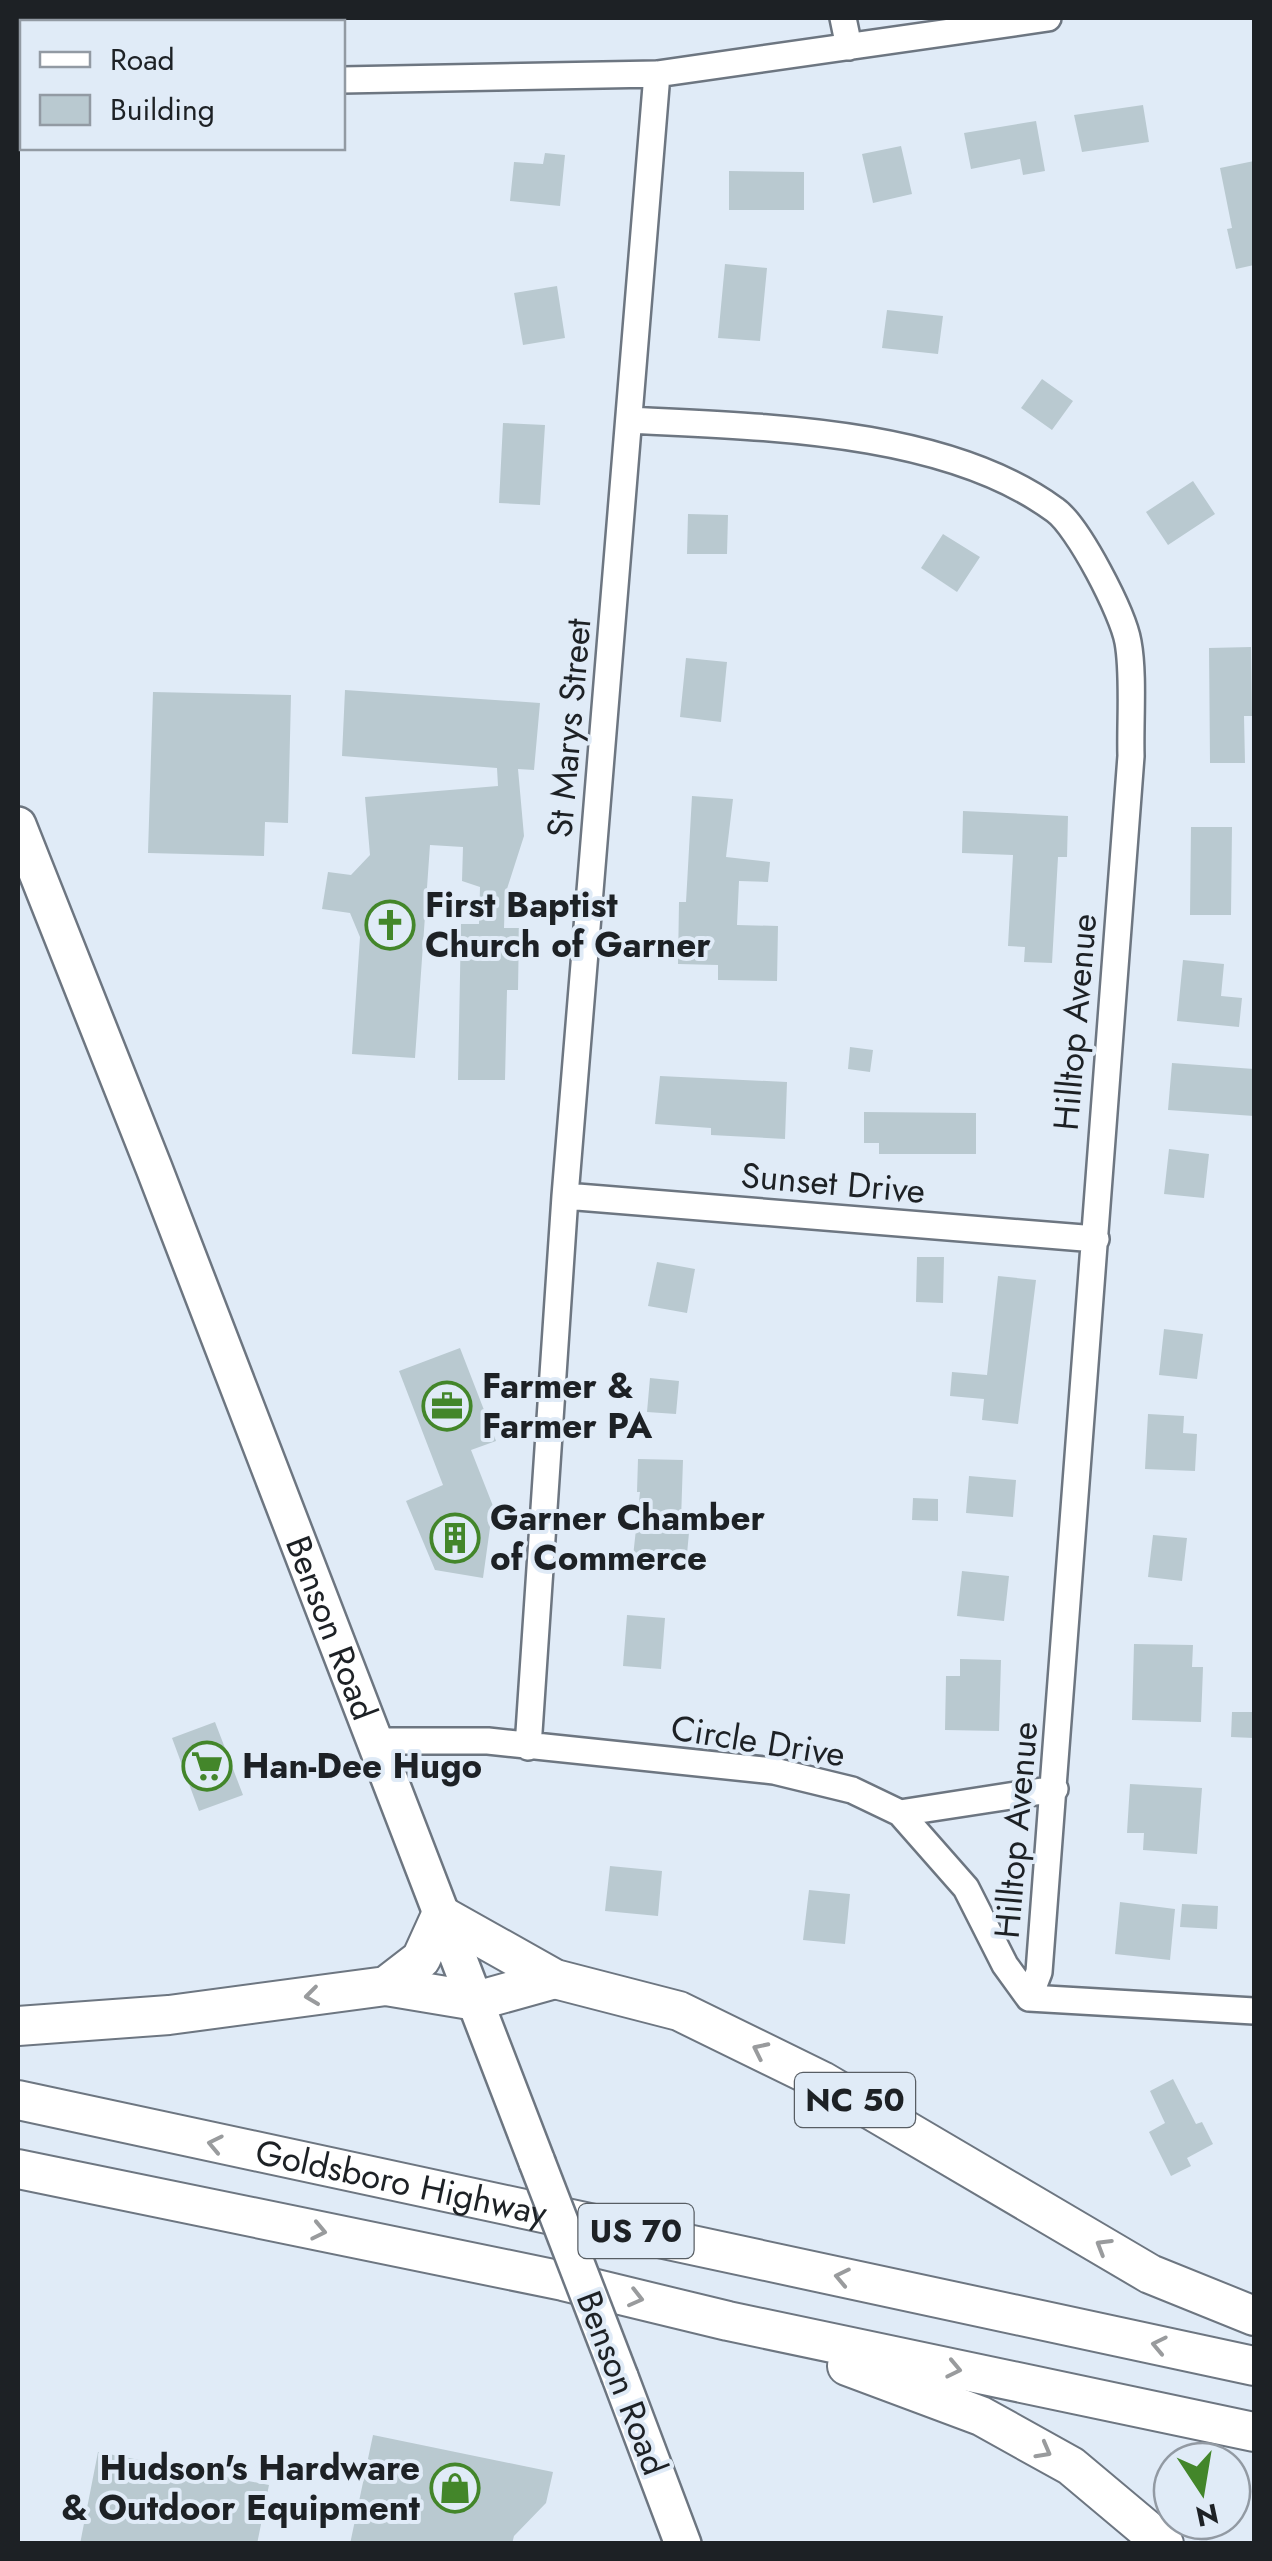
<svg xmlns="http://www.w3.org/2000/svg" width="1272" height="2561" font-family="Jost,sans-serif">
	<style>
		.building { fill: #b9c9d0 }
		.lines { fill: none; stroke-linecap: round; stroke-linejoin: round }
		.minor-casing { stroke: #6d7681; stroke-width: 30 }
		.secondary-casing { stroke: #6d7681; stroke-width: 40 }
		.primary-casing { stroke: #6d7681; stroke-width: 42 }
		.minor { stroke: #fff; stroke-width: 25 }
		.secondary { stroke: #fff; stroke-width: 35 }
		.primary { stroke: #fff; stroke-width: 38 }
		.secondary-bridge-casing { stroke: #6d7681; stroke-width: 40; stroke-linecap: butt }
		.secondary-bridge { stroke: #fff; stroke-width: 35 }
		.oneway { stroke: #999b9d }
		.labels { text-anchor: middle; dominant-baseline: central; stroke-width: 8; stroke-linejoin: round; paint-order: stroke }
		.shield { fill: #e0ebf7; stroke: #585e64; stroke-width: 2.5 }
		.shield-label { font-size: 32px; font-weight: bold; fill: #1d2125 }
		.street-label { font-size: 35px; fill: #1d2125; stroke: #e0ebf7 }
		.poi-label { font-size: 35px; font-weight: bold; fill: #1d2125; stroke: #e0ebf7; text-anchor: start }
	</style>
	<rect width="100%" height="100%" fill="#e0ebf7"/>
	<path class="building" d="M1143 105 1149 142 1082 152 1074 115Z
		M1036 121 1045 171 1023 175 1020 159 971 169 964 133Z
		M901 146 912 194 873 203 862 154Z
		M545 153 565 155 560 206 510 201 514 162 543 164Z
		M1254 161V265L1236 269 1227 229 1232 228 1220 168Z
		M729 171 804 172V210H729Z
		M725 264 767 268 760 341 718 338Z
		M557 286 565 338 523 345 514 293Z
		M887 310 943 316 938 354 882 348Z
		M1042 379 1073 401 1052 430 1021 408Z
		M503 423 545 425 540 505 499 503Z
		M1193 481 1215 514 1168 545 1146 512Z
		M688 514 728 515 727 554H687Z
		M943 534 980 557 957 592 921 568Z
		M1251 647 1252 716H1244L1245 763H1210L1209 648Z
		M686 658 727 662 721 722 680 717Z
		M345 690 540 703 534 770 518 769 524 836 505 895 504 928H519L518 990H507L505 1080H458L461 924H479L480 887 462 881 463 847 430 845 415 1058 352 1054 360 937 350 913 322 909 328 872 351 875 370 855 365 797 498 786 497 768 342 756Z
		M153 692 291 695 288 823 265 822 264 856 148 853Z
		M692 796 733 799 726 857 770 862 768 882 739 881 737 925 778 926 777 981 718 980V965L678 964 679 902H686Z
		M963 811 1068 816 1067 857H1058L1052 963 1024 962 1025 947 1008 946 1013 855 962 853Z
		M1191 827H1232L1231 915H1190Z
		M1183 960 1224 964 1221 996 1242 998 1239 1027 1177 1021Z
		M850 1047 873 1050 870 1072 848 1069Z
		M1172 1063 1254 1069V1116L1168 1110Z
		M660 1076 787 1082 785 1139 711 1135V1128L655 1124Z
		M864 1112 976 1113V1154H879V1143H864Z
		M1169 1149 1209 1154 1204 1198 1164 1194Z
		M917 1257H944L943 1303 916 1302Z
		M657 1262 695 1269 687 1313 648 1306Z
		M998 1276 1036 1280 1018 1424 982 1420 984 1399 950 1396 952 1372 987 1375Z
		M1164 1329 1203 1334 1197 1379 1159 1375Z
		M460 1348 496 1441 471 1450 493 1506 483 1578 435 1570 406 1501 443 1485 399 1371Z
		M650 1378 679 1381 676 1414 647 1412Z
		M1148 1414 1184 1416 1183 1433 1197 1434 1195 1471 1145 1469Z
		M638 1459 683 1460 681 1520 690 1522 687 1554 668 1552 666 1570 632 1566 640 1492H637Z
		M969 1476 1016 1480 1013 1517 966 1513Z
		M913 1498 938 1499V1521L912 1520Z
		M1153 1535 1187 1538 1182 1581 1148 1577Z
		M962 1571 1009 1576 1004 1621 957 1616Z
		M627 1615 665 1618 661 1669 623 1666Z
		M1134 1644 1193 1645 1192 1667H1203L1201 1722 1132 1720Z
		M960 1659 1001 1660 999 1731 945 1730 946 1676H960Z
		M1232 1712H1254V1738L1231 1737Z
		M215 1722 243 1795 199 1811 172 1738Z
		M1130 1784 1202 1788 1197 1854 1143 1850 1144 1833H1127Z
		M610 1866 662 1871 658 1916 605 1911Z
		M809 1890 850 1894 845 1944 803 1940Z
		M1120 1902 1175 1909 1170 1960 1115 1954Z
		M1182 1904 1218 1906 1217 1929 1180 1927Z
		M1173 2079 1196 2124 1202 2122 1213 2144 1187 2158 1191 2166 1171 2176 1149 2132 1165 2123 1150 2091Z
		M373 2435 553 2472 546 2503 514 2536 512 2544H350Z
		M98 2452 269 2485 257 2544H80Z"/>
	<g class="lines">
		<g class="minor-casing">
			<path id="minor" d="M146 18V22
				M843 18 849 47
				M342 80 657 74 1048 18
				M18 85 22 86
				M629 420C762 427 945 429 1055 510 1078 526 1123 613 1128 642 1134 674 1130 722 1131 756L1039 1972 1029 1998
				M565 1196 1096 1239
				M375 1741H488L774 1771 852 1790 900 1813 966 1888 1005 1965 1029 1998
				M528 1747 565 1196 657 74
				M900 1813 1055 1789
				M1029 1998 1254 2011"/>
		</g>
		<g class="secondary-casing">
			<g id="secondary">
				<path id="s1" d="M18 825 154 1168 537 2162"/>
				<path d="M620 2377 683 2544"/>
			</g>
		</g>
		<g class="primary-casing">
			<g id="primary">
				<path d="M386 1986 476 2001 555 1979"/>
				<path d="M18 2026 169 2015 386 1986 421 1959 441 1915 555 1979 679 2011 822 2081 1150 2274 1254 2316"/>
				<path id="s2" d="M18 2100 1254 2366"/>
				<path d="M18 2169 563 2281 728 2321 1254 2432"/>
				<path d="M847 2366 981 2416 1071 2466 1164 2544"/>
			</g>
		</g>
		<use href="#minor" class="minor"/>
		<use href="#secondary" class="secondary"/>
		<use href="#primary" class="primary"/>
		<g class="secondary-bridge-casing">
			<path id="secondary-bridge" d="M537 2162 620 2377"/>
		</g>
		<use href="#secondary-bridge" class="secondary-bridge"/>
	</g>
	<defs><path id="oneway-chevron" d="M-2-3.5L2.5 0L-2 3.5" fill="none" stroke-width="1.6" stroke-linecap="round" stroke-linejoin="round" transform="scale(2.5)"/></defs>
	<g class="oneway">
		<use href="#oneway-chevron" transform="translate(312 1996) rotate(173)"/>
		<use href="#oneway-chevron" transform="translate(760 2050) rotate(-154)"/>
		<use href="#oneway-chevron" transform="translate(215 2144) rotate(-168)"/>
		<use href="#oneway-chevron" transform="translate(319 2231) rotate(12)"/>
		<use href="#oneway-chevron" transform="translate(1103 2246) rotate(-149)"/>
		<use href="#oneway-chevron" transform="translate(842 2277) rotate(-168)"/>
		<use href="#oneway-chevron" transform="translate(636 2298) rotate(14)"/>
		<use href="#oneway-chevron" transform="translate(1159 2345) rotate(-168)"/>
		<use href="#oneway-chevron" transform="translate(954 2369) rotate(12)"/>
		<use href="#oneway-chevron" transform="translate(1044 2451) rotate(29)"/>
	</g>
	<defs>
		<g id="church-ring" transform="scale(2.5)"><circle r="9.5" fill="#e0ebf7" stroke="#43862a" stroke-width="1.5"/><path d="M-1.2-6h2.4v3.5h3.3v2.4h-3.3V6h-2.4V-.1h-3.3v-2.4h3.3Z" fill="#43862a"/></g>
		<g id="office-ring" transform="scale(2.5)"><circle r="9.5" fill="#e0ebf7" stroke="#43862a" stroke-width="1.5"/><path d="M-6-3h4V-5.5h4V-3h4V5H-6ZM-1-4.5V-3h2v-1.5ZM-6 0V1H6V0Z" fill="#43862a"/></g>
		<g id="building-ring" transform="scale(2.5)"><circle r="9.5" fill="#e0ebf7" stroke="#43862a" stroke-width="1.5"/><path d="M-4-6H4V6H1V3H-1V6H-4ZM-2.5-4.3h1.7v1.8h-1.7ZM.8-4.3h1.7v1.8H.8ZM-2.5-1h1.7V.8h-1.7ZM.8-1h1.7V.8H.8Z" fill="#43862a"/></g>
		<g id="supermarket-ring" transform="scale(2.5)"><circle r="9.5" fill="#e0ebf7" stroke="#43862a" stroke-width="1.5"/><path d="M-6-5.5h2.5l.6 2H6L4.5 2H-2.5L-4.4-4H-6ZM-1.5 3.2a1.3 1.3 0 1 0 .1 0ZM3 3.2a1.3 1.3 0 1 0 .1 0Z" fill="#43862a"/></g>
		<g id="shop-ring" transform="scale(2.5)"><circle r="9.5" fill="#e0ebf7" stroke="#43862a" stroke-width="1.5"/><path d="M-5-2.5h2.3a2.7 3.5 0 0 1 5.4 0H5L5.5 6h-11ZM-1.5-2.5h3a1.5 2.3 0 0 0-3 0Z" fill="#43862a"/></g>
	</defs>
	<g fill-rule="evenodd">
		<use href="#church-ring" x="390" y="925"/>
		<use href="#office-ring" x="447" y="1406"/>
		<use href="#building-ring" x="455" y="1538"/>
		<use href="#supermarket-ring" x="207" y="1766"/>
		<use href="#shop-ring" x="455" y="2488"/>
	</g>
	<g class="labels">
		<g class="shield">
			<rect x="795" y="2073" width="120" height="54" rx="8"/>
			<rect x="578.5" y="2204" width="115" height="54" rx="8"/>
		</g>
		<g class="shield-label">
			<text x="855" y="2100">NC 50</text>
			<text x="636" y="2231">US 70</text>
		</g>
		<g class="street-label">
			<text transform="translate(569 728) rotate(-85)">St Marys Street</text>
			<text transform="translate(1075 1022) rotate(-85)">Hilltop Avenue</text>
			<text transform="translate(833 1183) rotate(5)">Sunset Drive</text>
			<text stroke="none"><textPath href="#s1" startOffset="862">Benson Road</textPath></text>
			<text transform="translate(758 1741) rotate(9)">Circle Drive</text>
			<text transform="translate(1016 1830) rotate(-85)">Hilltop Avenue</text>
			<text stroke="none"><textPath href="#s2" startOffset="392">Goldsboro Highway</textPath></text>
			<text transform="translate(622 2383) rotate(69)">Benson Road</text>
		</g>
		<g class="poi-label">
			<text x="425" y="905">First Baptist<tspan x="425" dy="40">Church of Garner</tspan></text>
			<text x="482" y="1386">Farmer &amp;<tspan x="482" dy="40">Farmer PA</tspan></text>
			<text x="490" y="1518">Garner Chamber<tspan x="490" dy="40">of Commerce</tspan></text>
			<text x="242" y="1766">Han-Dee Hugo</text>
			<text x="420" y="2468" text-anchor="end">Hudson's Hardware<tspan x="420" dy="40">&amp; Outdoor Equipment</tspan></text>
		</g>
	</g>
	<rect width="1272" height="2561" fill="none" stroke="#1d2125" stroke-width="40"/>
	<rect x="20" y="20" width="325" height="130" fill="#e0ebf7" stroke="#929aa3" stroke-width="2.5"/>
	<rect x="40" y="52" width="50" height="15" fill="#ffffff" stroke="#929aa3" stroke-width="2.5"/>
	<text x="110" y="70" font-size="30" fill="#1d2125">Road</text>
	<rect x="40" y="95" width="50" height="30" fill="#b9c9d0" stroke="#929aa3" stroke-width="2.5"/>
	<text x="110" y="120" font-size="30" fill="#1d2125">Building</text>
	<g transform="translate(1202 2491) rotate(168)"><circle r="48" fill="#e0ebf7" stroke="#929aa3" stroke-width="2.5"/>
	<path d="M0-8L18 38L0 25L-18 38Z" fill="#43862a"/>
	<text y="-15" font-size="28" font-weight="bold" text-anchor="middle" fill="#1d2125">N</text>
	</g>
</svg>
